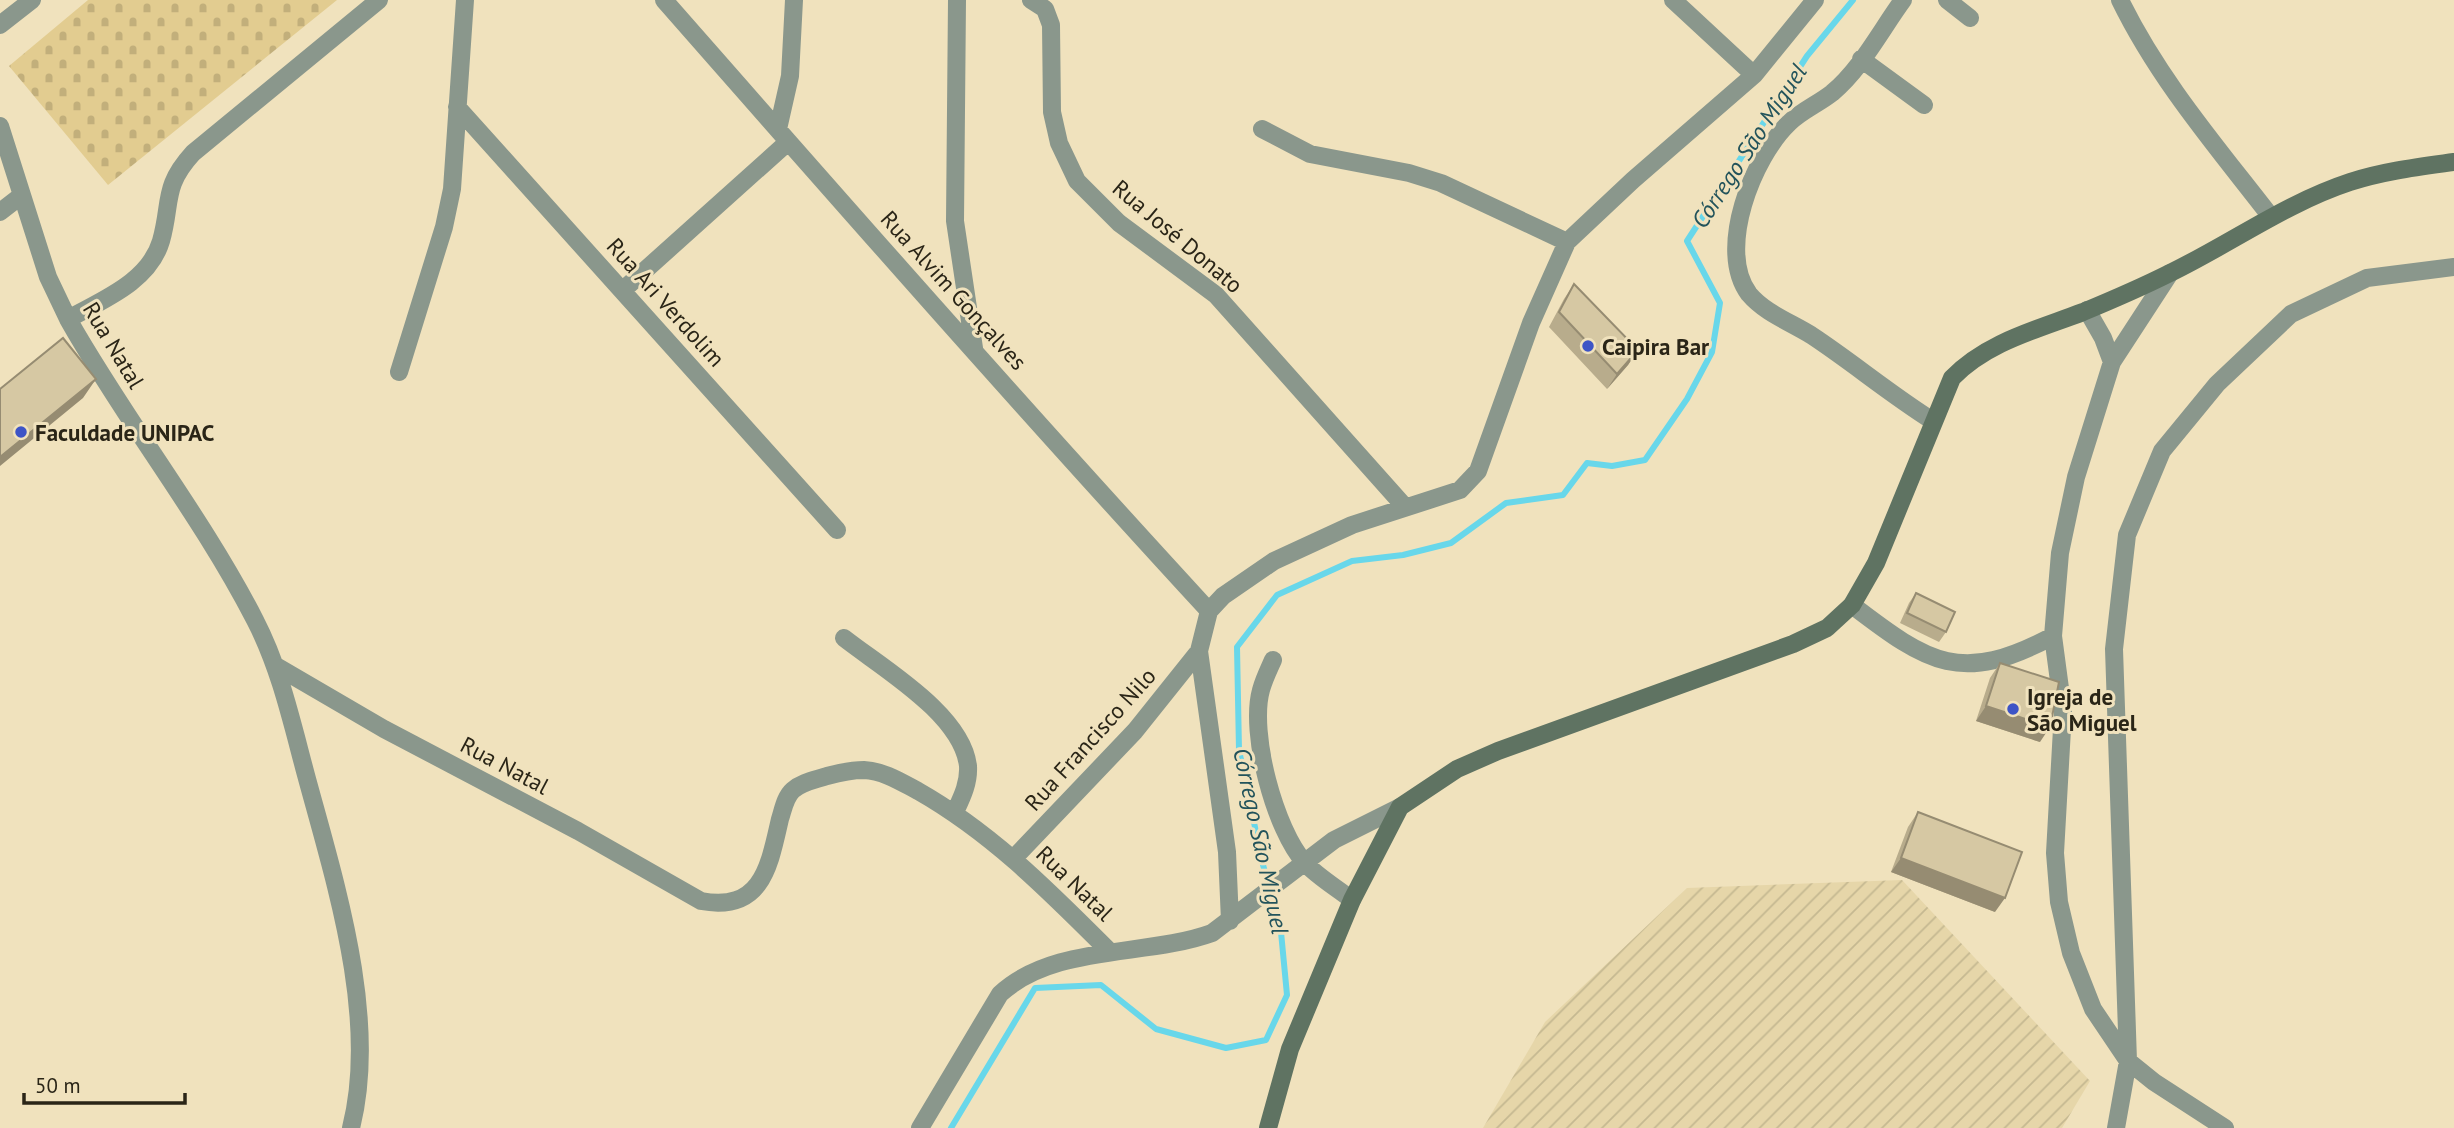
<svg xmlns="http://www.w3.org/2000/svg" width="2454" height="1128" font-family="'PT Sans',sans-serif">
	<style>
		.industrial { fill: url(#industrial-furrows) }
		.cemetery { fill: url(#cemetery-stones) }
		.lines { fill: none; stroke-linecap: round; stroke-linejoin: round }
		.stream { stroke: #68d7ea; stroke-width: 6 }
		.street { stroke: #8a978c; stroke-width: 18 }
		.secondary { stroke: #5f7362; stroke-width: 18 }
		.wall { fill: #b8ac8c }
		.shaded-wall { fill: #968c72 }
		.building { fill: #d6c8a3; stroke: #968c72; stroke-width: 2 }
		.poi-dot { fill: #3d54c6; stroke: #f0e2bd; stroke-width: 2.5 }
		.labels { text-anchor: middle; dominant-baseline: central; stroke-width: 6; stroke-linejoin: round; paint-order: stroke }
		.street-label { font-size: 23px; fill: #2a2517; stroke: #f0e2bd }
		.poi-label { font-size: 23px; font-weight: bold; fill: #2a2517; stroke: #f0e2bd; text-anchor: start }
		.water-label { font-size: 24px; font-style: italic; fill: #22535b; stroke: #f0e2bd }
	</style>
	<defs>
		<pattern id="industrial-furrows" width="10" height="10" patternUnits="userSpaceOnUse" patternTransform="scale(1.75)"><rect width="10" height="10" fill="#e6d6a9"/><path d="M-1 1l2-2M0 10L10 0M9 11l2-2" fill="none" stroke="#c5b891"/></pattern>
		<pattern id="cemetery-stones" width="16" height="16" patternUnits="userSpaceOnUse" patternTransform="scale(1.75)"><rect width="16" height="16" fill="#e2cc90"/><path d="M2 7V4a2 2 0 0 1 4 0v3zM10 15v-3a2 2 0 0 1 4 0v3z" fill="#c2af7b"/></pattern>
	</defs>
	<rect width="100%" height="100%" fill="#f0e2bd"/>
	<path class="industrial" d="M1902 880 2090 1081 2062 1128H1483L1545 1022 1687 888Z"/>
	<path class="cemetery" d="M88 0H337L108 185 9 66Z"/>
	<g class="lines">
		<path class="stream" d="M951 1128 1035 988 1101 985 1156 1029 1226 1048 1266 1040 1287 995 1281 932 1262 861 1239 750 1237 647 1277 595 1352 561 1403 555 1451 543 1506 503 1563 495 1587 463 1612 466 1645 460 1687 399 1712 352 1720 303 1687 241 1807 56 1853 0"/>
		<path class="street" d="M664 0C844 205 1024 410 1209 611
			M957 0 955 221 974 348
			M1031 0 1045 9 1051 25 1052 112 1059 143 1077 181 1119 223 1216 295 1405 507
			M1673 0 1754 75
			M1903 0C1881 30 1861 69 1832 93 1818 104 1801 111 1789 123 1753 157 1716 250 1749 294 1765 313 1790 322 1811 335 1852 362 1890 394 1933 421
			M1947 0 1970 18
			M2120 0C2159 80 2217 147 2271 217
			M0 25 32 0
			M1861 59 1924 105
			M457 107 837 530
			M0 126 48 277 68 319C126 422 201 515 255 620 280 668 292 723 306 775 335 882 379 1018 351 1128
			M778 129 790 76 794 0
			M1262 129 1310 154 1409 173 1441 183 1567 242
			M0 212 22 195
			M2170 273 2112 362 2076 477 2060 553 2053 636 2063 711 2055 853 2059 902 2071 953 2093 1009 2128 1061 2154 1082 2225 1128
			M623 290 788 142
			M2087 310 2103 338 2112 362
			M68 319C102 300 149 282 161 241 172 202 162 187 193 153L379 0
			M399 372 444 227 452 189 465 0
			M1852 605C1929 664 1961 685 2053 636
			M844 638C882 668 962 714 968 766 969 783 962 797 955 812
			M1273 660C1269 669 1264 679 1261 690 1249 733 1275 830 1305 863 1318 877 1337 888 1352 900
			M276 666 384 729 578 831 701 901C762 912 769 867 780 819 783 810 785 797 793 790 802 782 815 780 827 776 838 773 853 770 864 770 884 771 901 782 918 791 992 833 1050 892 1110 952
			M1014 858 1135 731 1199 651
			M1230 921 1227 852 1199 651 1209 611 1223 596 1274 561 1352 525 1460 490 1478 471 1531 323 1567 242 1633 180 1754 75 1815 0
			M920 1128 1000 994C1054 944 1146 957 1212 933L1334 840 1400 807
			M2116 1128 2128 1061 2114 649 2127 535 2162 451 2217 384 2291 314 2367 278 2454 267"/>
		<path class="secondary" d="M1268 1128 1290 1049 1352 900 1400 807 1457 769 1498 751 1793 644 1827 628 1852 605 1876 563 1952 378C1987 342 2036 330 2083 312 2112 300 2142 287 2170 273 2230 244 2286 203 2350 182 2384 171 2418 167 2454 162"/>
	</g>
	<path class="wall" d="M1574 284 1638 350 1628 365 1607 389 1549 327 1564 299Z
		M1916 593 1946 632 1939 642 1900 623 1909 603Z
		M2000 663 2040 742 1976 721 1990 678Z
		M1918 812 1995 912 1891 872 1908 827Z"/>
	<path class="shaded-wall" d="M1638 350 1628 365 1607 389 1617 374Z
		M96 379 83 398 0 466V457Z
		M1986 706 2050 727 2040 742 1976 721Z
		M1901 858 2005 898 1995 912 1891 872Z"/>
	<path class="building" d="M1574 284 1638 350 1617 374 1559 312Z
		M63 338 96 379 0 457V389Z
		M1916 593 1955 612 1946 632 1907 613Z
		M2000 663 2059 682 2050 727 1986 706Z
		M1918 812 2022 852 2005 898 1901 858Z"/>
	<g class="poi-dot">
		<circle cx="1588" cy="346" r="7"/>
		<circle cx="21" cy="432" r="7"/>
		<circle cx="2013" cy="709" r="7"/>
	</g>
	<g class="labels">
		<g class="street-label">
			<text transform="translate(1178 236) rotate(40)">Rua José Donato</text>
			<text transform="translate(954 290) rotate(48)">Rua Alvim Gonçalves</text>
			<text transform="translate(666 302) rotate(48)">Rua Ari Verdolim</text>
			<text transform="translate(114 345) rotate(59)">Rua Natal</text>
			<text transform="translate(1090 739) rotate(-48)">Rua Francisco Nilo</text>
			<text transform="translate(505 765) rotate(28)">Rua Natal</text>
			<text transform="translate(1075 883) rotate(44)">Rua Natal</text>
		</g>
		<g class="poi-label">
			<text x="1602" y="346">Caipira Bar</text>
			<text x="35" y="432">Faculdade UNIPAC</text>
			<text x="2027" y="696">Igreja de<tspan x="2027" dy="26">São Miguel</tspan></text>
		</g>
		<g class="water-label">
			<text transform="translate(1749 146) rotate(-57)">Córrego São Miguel</text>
			<text transform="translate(1261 841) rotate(78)">Córrego São Miguel</text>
		</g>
	</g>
	<path d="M24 1093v10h161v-10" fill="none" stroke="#2a2517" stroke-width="3.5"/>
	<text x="35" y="1093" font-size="21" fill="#2a2517" stroke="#f0e2bd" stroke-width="5" paint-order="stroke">50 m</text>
</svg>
